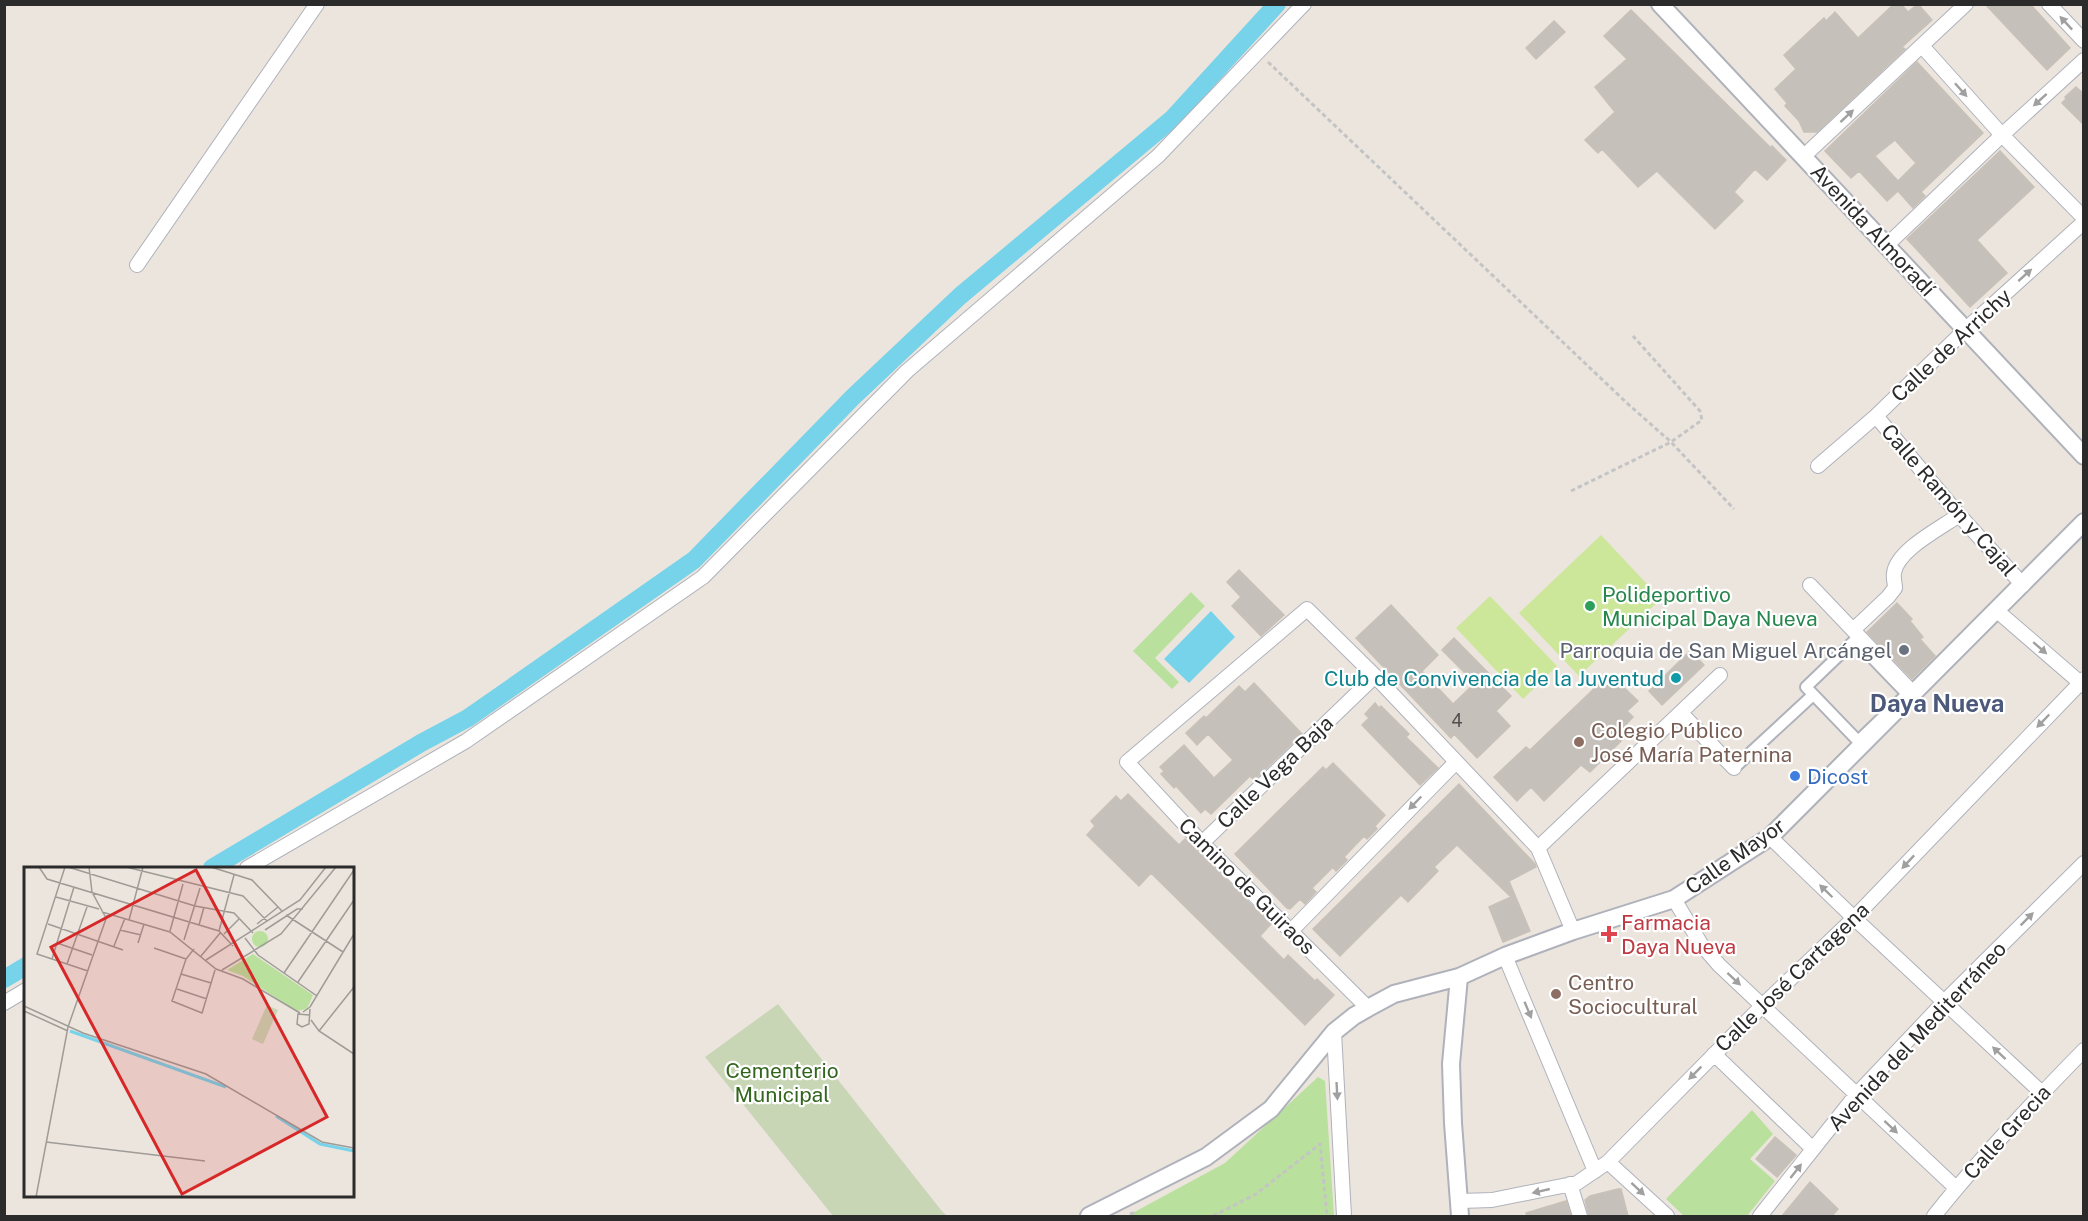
<svg xmlns="http://www.w3.org/2000/svg" width="2088" height="1221" font-family="'Public Sans',sans-serif">
	<style>
		.green { fill: #b9e09d }
		.cemetery { fill: #c8d6b6 }
		.pitch { fill: #cce79a }
		.water { fill: #76d3ea }
		.lines { fill: none; stroke-linecap: round; stroke-linejoin: round }
		.canal { stroke: #76d3ea; stroke-width: 18 }
		.building { fill: #c5c0ba; stroke: #c8c1b8; stroke-width: 1.5; fill-rule: evenodd }
		.pedestrian-casing { stroke: #afb2bb; stroke-width: 14 }
		.minor-casing { stroke: #afb2bb; stroke-width: 16 }
		.tertiary-casing { stroke: #afb2bb; stroke-width: 20 }
		.path { stroke: #c4c4c4; stroke-width: 3; stroke-dasharray: 4.5 3; stroke-linecap: butt }
		.pedestrian { stroke: #fff; stroke-width: 10 }
		.minor { stroke: #fff; stroke-width: 14 }
		.tertiary { stroke: #fff; stroke-width: 16 }
		.oneway { fill: #a0a0a0 }
		.leisure-dot { fill: #2e9e5b; stroke: #fff; stroke-width: 2 }
		.worship-dot { fill: #6b7280; stroke: #fff; stroke-width: 2 }
		.culture-dot { fill: #0f9aa8; stroke: #fff; stroke-width: 2 }
		.education-dot { fill: #8d6e63; stroke: #fff; stroke-width: 2 }
		.shop-dot { fill: #3f7fe0; stroke: #fff; stroke-width: 2 }
		.health-dot { fill: #e0444e; stroke: #fff; stroke-width: 2 }
		.labels { text-anchor: middle; dominant-baseline: central; stroke-width: 4.5; stroke-linejoin: round; paint-order: stroke }
		.number-label { font-size: 18px; fill: #52504f }
		.street-label { font-size: 21px; fill: #2b2b2b; stroke: #fff }
		.leisure-label { font-size: 21px; fill: #27864d; stroke: #fff; text-anchor: start }
		.worship-label { font-size: 21px; fill: #5b616d; stroke: #fff; text-anchor: end }
		.culture-label { font-size: 21px; fill: #0d838f; stroke: #fff; text-anchor: end }
		.education-label { font-size: 21px; fill: #785e54; stroke: #fff; text-anchor: start }
		.shop-label { font-size: 21px; fill: #366cbe; stroke: #fff; text-anchor: start }
		.health-label { font-size: 21px; fill: #be3a42; stroke: #fff; text-anchor: start }
		.park-label { font-size: 21px; fill: #32661e; stroke: #fff }
		.quarter-label { font-size: 24px; font-weight: bold; fill: #4d597a; stroke: #fff }
		.inset-river { fill: none; stroke: #76d3ea; stroke-width: 3 }
		.inset-road { fill: none; stroke: #9f9b96; stroke-width: 1.5 }
		.view { fill: #d62828; fill-opacity: 0.15; stroke: #d62828; stroke-width: 3 }
		.inset-edge { fill: none; stroke: #2b2b2b; stroke-width: 3 }
	</style>
	<rect width="100%" height="100%" fill="#ece5de"/>
	<path class="green" d="M1191 592 1205 606 1155 658 1179 682 1172 689 1133 651Z
		M1318 1077 1325 1081 1334 1216H1127L1225 1163Z
		M1752 1110 1773 1134 1750 1159 1775 1181 1747 1216H1684L1666 1199Z"/>
	<path class="cemetery" d="M778 1004 941 1210 947 1216H833L705 1057Z"/>
	<path class="pitch" d="M1601 535 1661 599 1579 676 1519 613Z
		M1490 596 1557 666 1523 699 1456 628Z"/>
	<path class="water" d="M1211 611 1235 637 1189 683 1164 659Z"/>
	<g class="lines">
		<path class="canal" d="M212 868 421 743 468 718 694 560 853 397 960 296 1172 119 1277 4
			M4 979 26 966"/>
	</g>
	<path class="building" d="M1894 4H1901L1908 12 1918 4 1932 20 1902 47 1905 49 1817 132H1804L1799 121 1785 106 1787 103 1775 89 1796 69 1784 55 1824 18 1826 21 1835 12 1858 38Z
		M1985 4H2030L2070 48 2047 70Z
		M1631 10 1771 148 1772 146 1786 160 1767 180 1755 169 1734 192 1743 201 1715 229 1657 171 1638 187 1602 149 1598 153 1585 140 1615 112 1595 87 1627 59 1604 36Z
		M1554 21 1565 32 1536 59 1526 48Z
		M1917 62 1983 133 1921 192 1925 196 1913 208 1898 191 1887 201 1859 171 1851 178 1825 151ZM1895 140 1916 163 1898 181 1875 156Z
		M2076 87 2084 94V125L2062 103 2066 99 2065 97Z
		M2000 151 2034 187 1977 240 2007 273 1970 307 1907 239Z
		M1239 570 1284 615 1261 636 1232 606 1241 597 1227 582Z
		M1897 603 1912 619 1910 621 1923 637 1920 639 1935 656 1912 679 1867 632Z
		M1391 605 1438 655 1422 671 1453 704 1475 683 1442 650 1454 638 1511 696 1496 711 1510 726 1477 758 1454 734 1451 738 1356 638Z
		M1690 651 1704 665 1662 705 1649 691Z
		M1614 678 1638 701 1627 711 1633 717 1618 733 1624 738 1590 772 1581 765 1544 801 1531 787 1517 801 1494 777 1526 747 1530 750 1599 684 1605 689Z
		M1254 683 1302 734 1254 780 1250 776 1211 814 1205 809 1201 813 1176 786 1174 788 1161 774 1164 771 1160 767 1184 745 1214 778 1233 760 1208 734 1197 745 1186 733 1204 716 1206 718 1239 686 1245 692Z
		M1375 703 1379 708 1381 706 1409 734 1406 737 1438 768 1420 785 1362 725 1369 718 1365 714Z
		M1333 763 1385 815 1375 826 1377 829 1367 839 1364 836 1344 857 1347 860 1336 871 1333 867 1312 888 1316 892 1305 904 1300 899 1290 909 1287 908 1235 854 1323 767 1326 770Z
		M1459 784 1535 864 1536 867 1509 881 1530 931 1503 942 1489 907 1511 897 1457 845 1434 867 1438 871 1408 902 1401 895 1340 956 1313 929Z
		M1128 794 1179 845 1185 839 1271 924 1260 936 1284 960 1288 955 1315 981 1317 979 1334 995 1305 1025 1151 873 1139 886 1087 835 1095 826 1091 821 1116 796 1121 801Z
		M1775 1137 1796 1155 1777 1177 1756 1159Z
		M1810 1182 1838 1209 1832 1216H1782Z
		M1618 1189H1621L1628 1216H1589L1585 1200 1590 1196Z
		M1566 1201 1571 1216H1527L1526 1213Z"/>
	<g class="lines">
		<g class="pedestrian-casing">
			<path id="pedestrian" d="M1855 640 1907 694 1858 741 1806 687Z
				M1734 768 1813 695"/>
		</g>
		<g class="minor-casing">
			<path id="minor" d="M2049 4 2084 41
				M1922 46 2002 135 2084 218
				M1804 156 1966 4
				M1887 245 2002 135 2084 60
				M137 265 317 4
				M1876 416 1959 515 2023 585
				M1818 466 1876 416 1965 330 2084 222
				M1810 585 1912 692
				M1996 610 2084 686
				M1853 630 1888 597 1895 588C1895 583 1893 578 1894 573 1897 550 1941 528 1959 515
				M1681 713 1734 768
				M1770 837 1854 918 2042 1093
				M1202 843 1375 676
				M1538 848 1720 675
				M247 868 466 741 703 577 907 371 1158 156 1304 4
				M1674 899 1701 944 1719 965 1956 1188
				M1291 931 1456 762
				M1505 956 1595 1171
				M4 1003 26 990
				M1368 1008 1202 843 1127 762 1307 609 1375 676 1538 848 1573 931
				M1334 1032 1344 1216
				M1714 1054 1813 1149
				M1608 1162 1667 1216
				M1570 1184 1580 1216
				M1460 1201 1492 1200 1577 1183 1608 1162 1762 1006 1854 918 2084 679
				M1760 1216 1856 1095 1944 1002 2084 863
				M1934 1216C1980 1158 2032 1103 2084 1050"/>
		</g>
		<g class="tertiary-casing">
			<path id="tertiary" d="M1660 4 2084 456
				M1459 977 1451 1064 1453 1123 1460 1216
				M1089 1216 1206 1157 1271 1109 1334 1032 1354 1016 1368 1008 1394 994 1459 977 1505 956 1573 931 1674 899 1770 837 2084 522"/>
		</g>
		<path class="path" d="M1268 62 1629 405 1671 442 1734 509
			M1571 491 1671 442 1702 420 1700 411 1633 336
			M1130 1214 1133 1213 1136 1216
			M1213 1216 1256 1194 1320 1144 1327 1216"/>
		<use href="#pedestrian" class="pedestrian"/>
		<use href="#minor" class="minor"/>
		<use href="#tertiary" class="tertiary"/>
	</g>
	<defs><path id="oneway-solid" d="M-6-.8H1V-3.2L6.5 0L1 3.2V.8H-6Z" transform="scale(1.5)"/></defs>
	<g class="oneway">
		<use href="#oneway-solid" transform="translate(2066 23) rotate(-133)"/>
		<use href="#oneway-solid" transform="translate(1961 90) rotate(48)"/>
		<use href="#oneway-solid" transform="translate(2040 100) rotate(138)"/>
		<use href="#oneway-solid" transform="translate(1847 116) rotate(-43)"/>
		<use href="#oneway-solid" transform="translate(2025 275) rotate(-42)"/>
		<use href="#oneway-solid" transform="translate(2040 648) rotate(41)"/>
		<use href="#oneway-solid" transform="translate(2043 721) rotate(134)"/>
		<use href="#oneway-solid" transform="translate(1415 803) rotate(134)"/>
		<use href="#oneway-solid" transform="translate(1908 862) rotate(133)"/>
		<use href="#oneway-solid" transform="translate(1826 891) rotate(-136)"/>
		<use href="#oneway-solid" transform="translate(2027 919) rotate(-45)"/>
		<use href="#oneway-solid" transform="translate(1734 979) rotate(43)"/>
		<use href="#oneway-solid" transform="translate(1528 1010) rotate(67)"/>
		<use href="#oneway-solid" transform="translate(1999 1053) rotate(-137)"/>
		<use href="#oneway-solid" transform="translate(1695 1073) rotate(135)"/>
		<use href="#oneway-solid" transform="translate(1337 1091) rotate(87)"/>
		<use href="#oneway-solid" transform="translate(1891 1127) rotate(43)"/>
		<use href="#oneway-solid" transform="translate(1796 1171) rotate(-52)"/>
		<use href="#oneway-solid" transform="translate(1638 1189) rotate(43)"/>
		<use href="#oneway-solid" transform="translate(1541 1191) rotate(167)"/>
	</g>
	<circle class="leisure-dot" cx="1590" cy="606" r="6"/>
	<circle class="worship-dot" cx="1904" cy="650" r="6"/>
	<circle class="culture-dot" cx="1676" cy="678" r="6"/>
	<g class="education-dot">
		<circle cx="1579" cy="742" r="6"/>
		<circle cx="1556" cy="994" r="6"/>
	</g>
	<circle class="shop-dot" cx="1795" cy="776" r="6"/>
	<path class="health-dot" d="M1606 925h6v6h6v6h-6v6h-6v-6h-6v-6h6z"/>
	<g class="labels">
		<g class="number-label">
			<text x="1457" y="720">4</text>
		</g>
		<g class="street-label">
			<text transform="translate(1873 230) rotate(47)">Avenida Almoradí</text>
			<text transform="translate(1951 345) rotate(-43)">Calle de Arrichy</text>
			<text transform="translate(1949 500) rotate(49)">Calle Ramón y Cajal</text>
			<text transform="translate(1275 772) rotate(-44)">Calle Vega Baja</text>
			<text transform="translate(1735 856) rotate(-35)">Calle Mayor</text>
			<text transform="translate(1247 886) rotate(45)">Camino de Guiraos</text>
			<text transform="translate(1792 977) rotate(-44)">Calle José Cartagena</text>
			<text transform="translate(1917 1036) rotate(-47)">Avenida del Mediterráneo</text>
			<text transform="translate(2007 1132) rotate(-48)">Calle Grecia</text>
		</g>
		<g class="leisure-label">
			<text x="1602" y="594">Polideportivo<tspan x="1602" dy="24">Municipal Daya Nueva</tspan></text>
		</g>
		<g class="worship-label">
			<text x="1892" y="650">Parroquia de San Miguel Arcángel</text>
		</g>
		<g class="culture-label">
			<text x="1664" y="678">Club de Convivencia de la Juventud</text>
		</g>
		<g class="education-label">
			<text x="1591" y="730">Colegio Público<tspan x="1591" dy="24">José María Paternina</tspan></text>
			<text x="1568" y="982">Centro<tspan x="1568" dy="24">Sociocultural</tspan></text>
		</g>
		<g class="shop-label">
			<text x="1807" y="776">Dicost</text>
		</g>
		<g class="health-label">
			<text x="1621" y="922">Farmacia<tspan x="1621" dy="24">Daya Nueva</tspan></text>
		</g>
		<g class="park-label">
			<text x="782" y="1070">Cementerio<tspan x="782" dy="24">Municipal</tspan></text>
		</g>
		<g class="quarter-label">
			<text x="1937" y="703">Daya Nueva</text>
		</g>
	</g>
	<g transform="translate(24 867)">
		<rect width="330" height="330" fill="#ece5de"/>
		<path d="M228 72a8 8 0 1 1 16 0a8 8 0 1 1-16 0ZM229 87 289 128 283 142 272 144 219 109 203 103Z" fill="#b9e09d"/>
		<path d="M243 138 254 143 239 177 228 172Z" fill="#c8d6b6"/>
		<path class="inset-river" d="M46 164 202 220M252 249 296 277 330 284"/>
		<path class="inset-road" d="M15 0 23 12 195 64 209 79M41 0 13 87 64 104M44 0 171 39 210 46 229 66M65 0 68 25 82 51M102 0 219 29 243 54M187 0 228 13 258 44M32 30 75 42M78 45 146 65 192 102 219 112 276 146M262 48 319 85M105 53 119 0M24 57 99 83M233 57 254 40M175 58 180 40M96 63 117 68M241 63 273 42H279M146 64 159 17M195 64 210 8M200 67 215 52M221 71 234 88 293 129M160 73 176 21M33 76 68 88M114 76 120 57M90 79 101 51M130 81 162 92M170 82 162 92 148 134 178 146 191 103M177 89 197 65M28 92 50 20M182 93 276 33 302 0M43 97 63 40M198 103 257 67 312 0M260 106 330 3M157 107 187 116M274 115 330 33M153 122 183 132M0 139 59 166 182 207 298 275 330 281M0 144 44 164M279 145 286 140 330 67M285 148 274 147 273 157 278 160 285 157 286 142M287 153 295 164 330 187M295 164 330 120M22 275 181 294M12 330 44 160 84 46"/>
		<path class="view" d="M172 3 303 250 158 327 27 80Z"/>
		<rect width="330" height="330" class="inset-edge"/>
	</g>
	<rect width="2088" height="1221" fill="none" stroke="#2b2b2b" stroke-width="12"/>
</svg>
